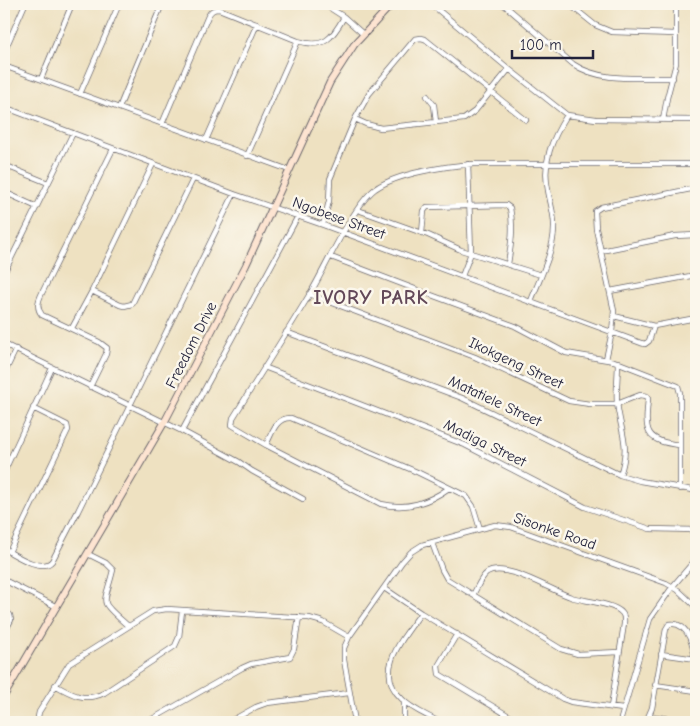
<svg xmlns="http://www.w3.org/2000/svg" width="700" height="726" font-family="'Comic Neue',sans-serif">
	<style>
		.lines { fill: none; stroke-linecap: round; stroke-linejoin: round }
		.street-casing { stroke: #69656a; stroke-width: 6 }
		.secondary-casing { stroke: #69656a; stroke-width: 8 }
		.street { stroke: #fff; stroke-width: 4.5 }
		.secondary { stroke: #fde4d1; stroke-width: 6 }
		.labels { text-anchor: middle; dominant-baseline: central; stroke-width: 5; stroke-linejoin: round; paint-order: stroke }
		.street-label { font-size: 15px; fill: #22223b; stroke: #fbf7ec }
		.district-label { font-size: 20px; font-weight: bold; letter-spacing: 1px; fill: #634959; stroke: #fbf7ec }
	</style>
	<rect width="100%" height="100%" fill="#fbf7ec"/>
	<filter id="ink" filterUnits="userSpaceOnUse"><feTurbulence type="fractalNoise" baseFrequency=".02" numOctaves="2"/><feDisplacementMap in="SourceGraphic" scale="10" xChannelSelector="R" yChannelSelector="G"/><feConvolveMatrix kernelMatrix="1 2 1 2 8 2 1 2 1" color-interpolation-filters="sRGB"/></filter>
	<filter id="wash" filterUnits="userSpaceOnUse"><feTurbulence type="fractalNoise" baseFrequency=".0096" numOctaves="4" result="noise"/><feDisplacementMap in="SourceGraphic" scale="20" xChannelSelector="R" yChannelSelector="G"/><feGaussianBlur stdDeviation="1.12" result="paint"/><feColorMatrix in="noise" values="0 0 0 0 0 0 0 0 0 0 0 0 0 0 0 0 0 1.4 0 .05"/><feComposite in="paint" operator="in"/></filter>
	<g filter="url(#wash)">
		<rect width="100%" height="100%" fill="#eee1c1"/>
	</g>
	<g filter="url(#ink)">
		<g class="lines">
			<g class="street-casing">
				<path id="street" d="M324 4 344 17 363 34
					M431 4 509 69 567 115 596 119 696 120
					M503 4 573 64C601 83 640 77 673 78
					M569 4 595 25 612 32 676 34
					M4 52 25 4
					M4 66 289 170
					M41 79 72 4
					M80 94 119 4
					M427 96 434 105 436 122
					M4 107 234 194 323 225 641 343 645 344 649 341 654 326
					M119 108 162 4
					M355 119 366 124 381 128 464 119 475 111 509 69
					M663 120 667 98 676 63V4
					M162 124 208 16C211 11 213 9 219 9L298 41C324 49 332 39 344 17
					M206 140 257 24
					M247 156 298 41
					M468 164 471 253
					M4 165 48 183
					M4 192 37 207
					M358 210 428 235 461 250 541 275
					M323 225 329 201 330 179 355 119 369 94 415 39 421 38 425 39 526 120
					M422 233 424 211 427 207 506 205 510 208C514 227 511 245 508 264
					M601 251 675 236 696 235
					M331 257 415 289 515 326 566 353 614 361 678 386 680 393V489
					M4 273 73 133
					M462 276 471 253
					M92 291 120 305 124 306 132 304 193 179
					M610 291 696 275
					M309 294 475 357 569 401 590 404H617L640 395 647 396 648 399C645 431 644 441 680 445
					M531 301C539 280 554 251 554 228 555 216 550 203 548 190 542 161 552 139 567 115
					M614 316 654 326 696 318
					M72 328 92 291 153 164
					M286 332 462 398 620 475 640 481 693 490 696 493
					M4 344 182 431 239 462 252 471 303 499
					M606 359 612 332 614 311 596 229 595 211 601 207 696 188
					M618 362C618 375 616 389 617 402 620 432 631 443 620 475
					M264 367 465 445 585 507 650 529 696 530
					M4 374 16 349
					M90 387 106 354 107 348 99 342 42 315C36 308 38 301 42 293L113 149
					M182 431 298 216
					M266 445C272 433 276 417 291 418L417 472 466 496 473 506 480 529
					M4 472 52 368
					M449 488C428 503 407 510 381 504L266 445 232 425 233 418C259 376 286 334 311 292 327 265 352 207 375 189 397 173 447 166 474 164H696
					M432 543 442 570 447 579 561 649 578 654 619 652
					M4 549C15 555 42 573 52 561L78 511 234 194
					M9 552 68 430 67 425 33 408
					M88 554 106 563 113 570C104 608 97 598 128 626
					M4 580 57 607
					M384 588 421 613 563 699 571 702 623 709
					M473 595C477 588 481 577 487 573 506 561 551 591 571 597 583 601 614 603 622 613 625 616 624 620 624 624L611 707
					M4 610 10 615 11 620 4 633
					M421 613C404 637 372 671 402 699 411 709 427 715 439 722
					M457 634 438 666 439 674 519 722
					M661 654 696 659
					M55 685C72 695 85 702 104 693L175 646 179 637 182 611
					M655 685 696 691
					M404 701V722
					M650 716 689 722
					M40 722 38 717 39 712 69 664 153 611 167 609 309 618 323 622 349 637
					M147 722 242 668 251 664 290 657 294 649 299 617
					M229 722 256 707 267 703 349 693
					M355 722 344 660V648L349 637 402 562 411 552 422 545 495 525 511 527 666 583 678 590 696 607
					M620 722 650 619 673 586 696 559
					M646 722 652 708 666 629 669 624C690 621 694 650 696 665"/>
			</g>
			<g class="secondary-casing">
				<path id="secondary" d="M4 696 164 423 246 265 330 82 354 45 392 4"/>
			</g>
			<use href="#street" class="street"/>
			<use href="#secondary" class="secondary"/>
		</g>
	</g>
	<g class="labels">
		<g class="street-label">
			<text transform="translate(339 218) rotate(20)">Ngobese Street</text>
			<text transform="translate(191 345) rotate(-63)">Freedom Drive</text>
			<text transform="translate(516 363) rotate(25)">Ikokgeng Street</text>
			<text transform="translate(495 401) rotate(25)">Matatiele Street</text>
			<text transform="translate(485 443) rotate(26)">Madiga Street</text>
			<text transform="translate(555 531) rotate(19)">Sisonke Road</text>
		</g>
		<g class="district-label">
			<text x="371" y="297">IVORY PARK</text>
		</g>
	</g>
	<rect width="700" height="726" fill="none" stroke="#fbf7ec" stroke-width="20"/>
	<path d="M512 50v8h81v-8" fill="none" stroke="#22223b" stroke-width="2.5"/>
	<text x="520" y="50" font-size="15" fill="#22223b" stroke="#fbf7ec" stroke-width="4" paint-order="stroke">100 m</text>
</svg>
